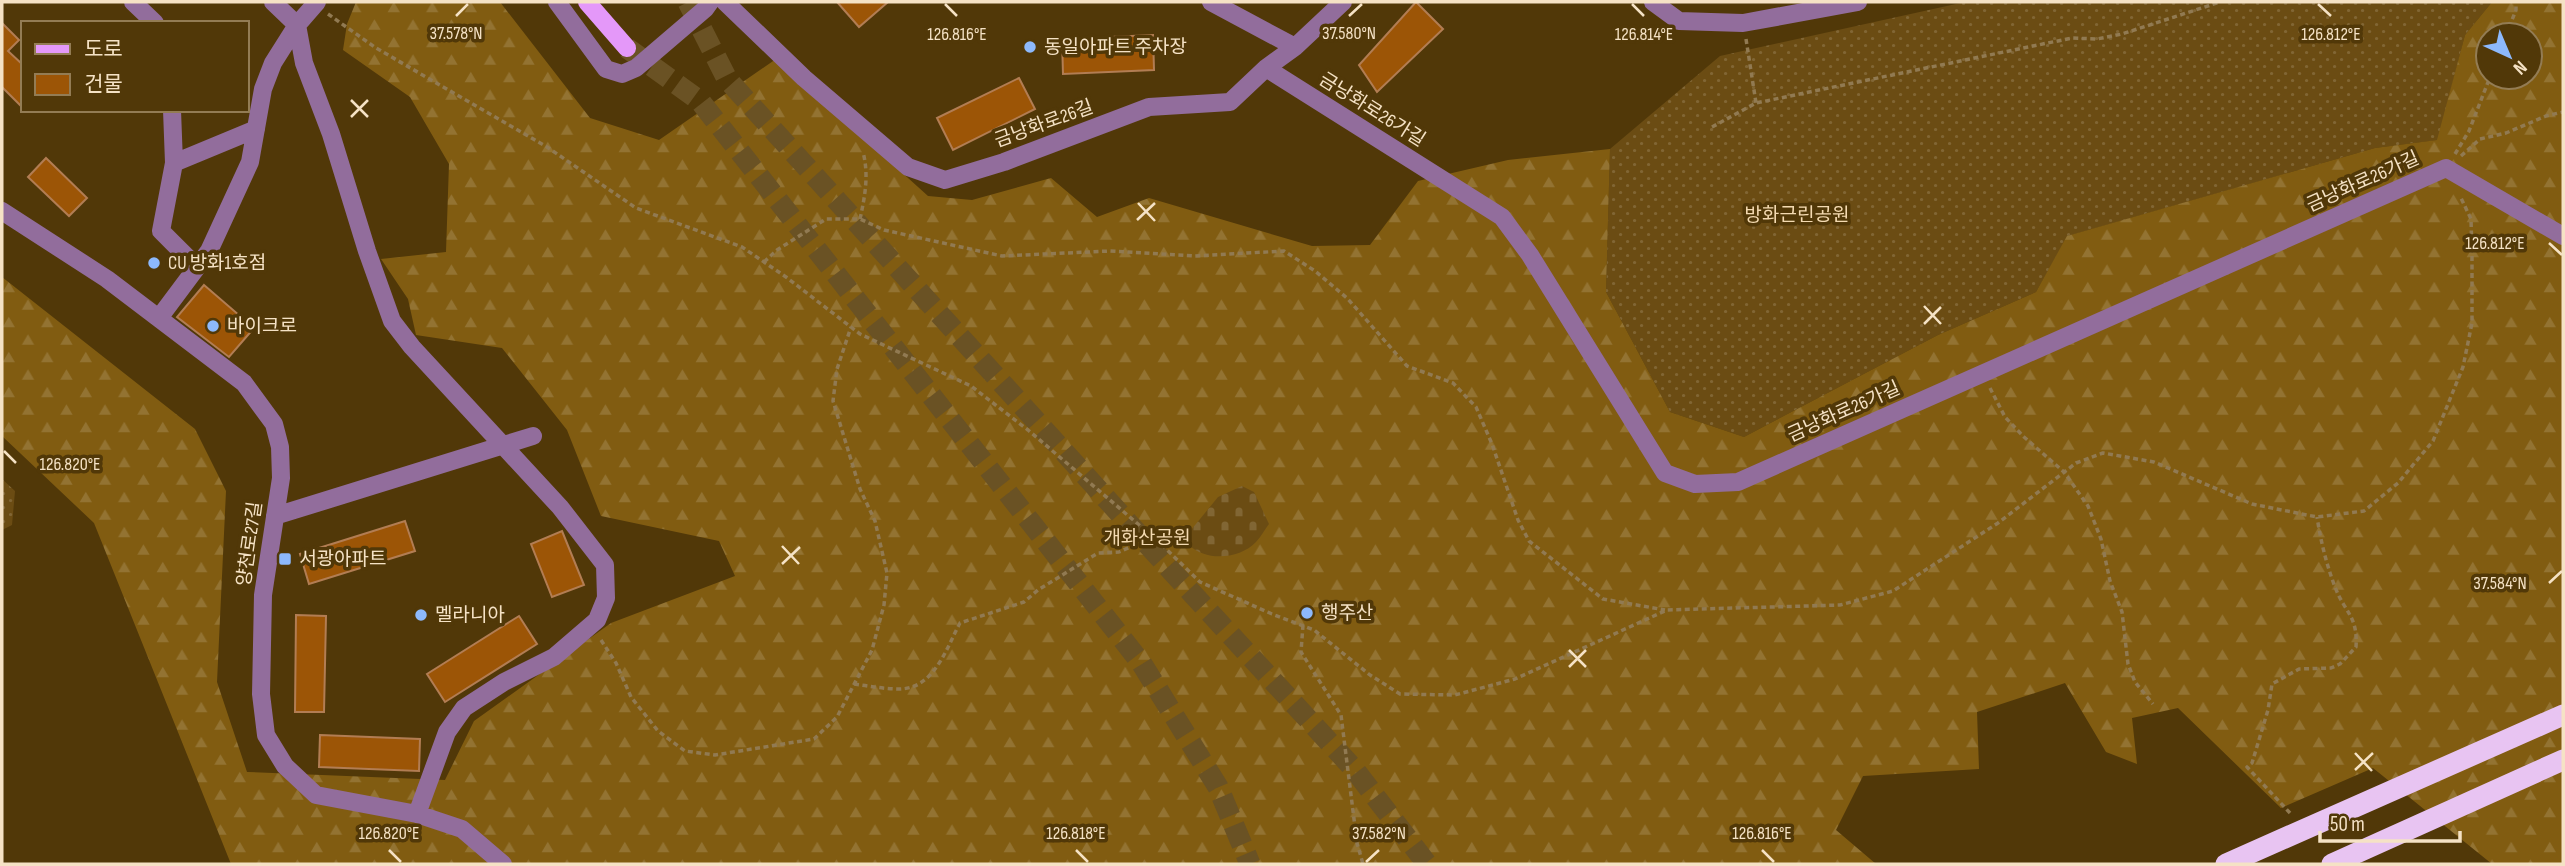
<svg xmlns="http://www.w3.org/2000/svg" width="2565" height="866" font-family="'Sofia Sans Condensed','Noto Sans KR',sans-serif">
	<style>
		.grass { fill: url(#grass-dots) }
		.forest { fill: url(#forest-firs); fill-rule: evenodd }
		.cemetery { fill: url(#cemetery-stones) }
		.building { fill: #9c5506; stroke: #b27d53; stroke-width: 2 }
		.lines { fill: none; stroke-linecap: round; stroke-linejoin: round }
		.highway-tunnel { stroke: #6a5224; stroke-width: 21; stroke-dasharray: 21 10; stroke-linecap: butt }
		.path { stroke: #917a52; stroke-width: 3.5; stroke-dasharray: 5 3.5; stroke-linecap: butt }
		.minor { stroke: #926d9c; stroke-width: 18 }
		.major { stroke: #e498f9; stroke-width: 18 }
		.highway { stroke: #e8c4f2; stroke-width: 21 }
		.ticks { fill: none; stroke: #f5e2c5; stroke-width: 2.5 }
		.poi-dot { fill: #8db9fc; stroke: #513808; stroke-width: 2.5 }
		.labels { text-anchor: middle; dominant-baseline: central; stroke-width: 7; stroke-linejoin: round; paint-order: stroke }
		.poi-label { font-size: 19px; fill: #f5e2c5; stroke: #513808; text-anchor: start }
		.street-label { font-size: 19px; fill: #f5e2c5; stroke: #513808 }
		.park-label { font-size: 19px; fill: #f4dab1; stroke: #513808 }
		.ticks-label { font-size: 18px; text-anchor: middle; fill: #f5e2c5; stroke: #513808; stroke-width: 7; stroke-linejoin: round; paint-order: stroke }
	</style>
	<defs>
		<pattern id="grass-dots" width="8" height="8" patternUnits="userSpaceOnUse" patternTransform="scale(1.75)"><rect width="8" height="8" fill="#6b4c13"/><path d="M2 2h.1M6 6h.1" fill="none" stroke="#816634" stroke-width="1.8" stroke-linecap="round"/></pattern>
		<pattern id="forest-firs" width="22" height="20" patternUnits="userSpaceOnUse" patternTransform="scale(1.75)"><rect width="22" height="20" fill="#815c11"/><path d="M5 1l3.5 6h-7zM16 11l3.5 6h-7z" fill="#937332"/></pattern>
		<pattern id="cemetery-stones" width="16" height="16" patternUnits="userSpaceOnUse" patternTransform="scale(1.75)"><rect width="16" height="16" fill="#6b4c13"/><path d="M2 7V4a2 2 0 0 1 4 0v3zM10 15v-3a2 2 0 0 1 4 0v3z" fill="#816634"/></pattern>
	</defs>
	<rect width="100%" height="100%" fill="#513808"/>
	<path class="grass" d="M1965 2H2492L2465 35 2438 140 2375 148 2068 236 2036 292 1938 335 1744 437 1670 412 1606 292 1610 149 1720 56Z
		M2 479 15 491 12 525 2 530Z"/>
	<path class="forest" d="M356 2H500L590 118 659 140 776 59 928 196 972 200 1051 178 1097 217 1149 198 1312 246 1370 245 1418 181 1508 160 1610 149 1606 292 1670 412 1744 437 1938 335 2036 292 2067 236 2375 148 2437 140 2465 35 2492 2H2563V864H2492L2373 768 2281 808 2178 708 2132 718 2137 764 2106 752 2065 683 1977 712 1979 769 1863 776 1836 830 1876 864H231L94 523 2 436V277L195 429 226 491 217 682 247 772 445 780 474 721 611 623 735 576 719 541 601 516 567 430 502 348 416 335 408 299 381 259 446 252 449 164 410 97 343 50 347 24ZM2488 35H2530V77H2488Z"/>
	<path class="cemetery" d="M1242 486 1254 492 1269 524C1265 529 1261 537 1256 542 1240 559 1206 562 1189 545L1191 530 1218 497Z"/>
	<path class="building" d="M837 2H888L859 27Z
		M1416 2 1443 29 1377 92 1359 65Z
		M2 23 19 40 8 51 23 65V108L2 87Z
		M1153 35 1154 70 1063 74 1062 39Z
		M1019 78 1035 109 953 150 937 118Z
		M46 158 87 198 69 216 28 177Z
		M204 285 254 328 229 357 177 317Z
		M405 521 415 551 309 584 300 554Z
		M562 531 584 585 552 597 531 544Z
		M296 615 326 616 324 712H295Z
		M519 616 537 644 445 702 427 674Z
		M320 735 420 739 419 771 319 767Z"/>
	<g class="lines">
		<path class="highway-tunnel" d="M688 2 727 79 1178 578 1354 769 1427 864
			M627 48 700 101 1142 664 1218 787 1250 864"/>
		<path class="path" d="M328 14 376 48 547 147 636 208 742 247 786 277 860 334 971 386 1028 430 1159 542 1200 582 1272 614 1314 630 1370 675 1400 694 1455 695 1515 679 1667 610 1840 605 1893 591 1998 523 2076 463 2103 453 2154 462 2252 504 2317 517 2364 511 2398 483 2433 441 2463 367 2472 323V256L2471 219 2461 198
			M2506 35 2516 10V2
			M1746 39 1756 103
			M1712 127 1756 103 2072 38 2097 39 2122 34 2220 2
			M2455 154 2469 131 2490 77
			M2461 156 2480 139 2506 133 2546 116 2563 112
			M860 219C865 196 869 175 863 152
			M764 262 777 250 826 219H860L884 230 1002 256 1110 251 1194 256 1284 251 1315 271 1347 298 1407 366 1453 383 1476 407 1492 444 1518 520 1529 541 1603 599 1665 610
			M1990 388 2005 417 2024 437 2064 472 2088 506 2101 539 2110 581 2122 612 2128 664 2135 682 2153 704
			M1303 625 1301 652 1341 715 1357 843 1363 864
			M601 640 616 663 631 697 658 731 685 751 715 755 814 739 837 717 872 650 884 605 887 573 875 521 860 489 833 401 837 369 851 327
			M854 684C869 686 884 689 899 689 934 689 946 649 960 623L1024 602 1038 590 1098 553 1119 552 1152 537
			M2290 813 2247 767 2252 763 2268 710 2272 684 2299 669 2331 668 2340 664 2356 647C2358 616 2345 613 2335 587 2326 563 2321 542 2317 517"/>
		<path class="minor" d="M133 2 155 23
			M273 2 297 25 304 63 331 134 367 251 392 321 412 347 560 507 605 565 606 598 597 620 554 657 504 682 464 708 447 732 417 814
			M557 2 606 69 622 74 636 68 705 9 710 2
			M725 2 804 78 908 167 945 180 1004 162 1149 107 1230 102 1266 68 1295 47 1343 2
			M1211 2 1295 47
			M1653 2 1679 21 1743 23 1858 2
			M1266 68 1502 217 1530 255 1665 473 1695 484 1738 482 2446 168 2563 236
			M172 110 174 163 161 231 197 267
			M174 163 256 129
			M2 211 107 279 244 383 274 424 280 447 281 478 263 595 261 694 266 735 285 766 316 795 417 814 462 829 503 864
			M159 318 209 251 250 162 263 89 273 63 297 25 317 2
			M275 516 533 436"/>
		<path class="major" d="M587 2 627 48"/>
		<path class="highway" d="M2226 864 2563 715
			M2332 864 2563 760"/>
	</g>
	<path class="ticks" d="M945 4 957 16M1632 4 1644 16M2318 4 2331 16M456 16 468 4M1349 16 1362 4M351 100 368 117M351 117 368 100M1138 203 1155 221M1137 220 1155 203M2549 243 2562 255M1924 306 1941 324M1924 324 1941 307M4 451 16 463M782 546 799 564M782 564 800 547M2549 583 2562 571M1569 650 1586 667M1569 667 1586 650M2355 753 2372 771M2355 770 2373 753M389 850 401 862M1076 850 1088 862M1762 850 1774 862M1366 862 1379 850"/>
	<g class="poi-dot">
		<circle cx="1030" cy="47" r="7"/>
		<circle cx="154" cy="263" r="7"/>
		<circle cx="213" cy="326" r="7"/>
		<rect x="278" y="552" width="14" height="14" rx="3.5"/>
		<circle cx="1307" cy="613" r="7"/>
		<circle cx="421" cy="615" r="7"/>
	</g>
	<g class="labels">
		<g class="poi-label">
			<text x="1044" y="47">동일아파트 주차장</text>
			<text x="168" y="263">CU 방화1호점</text>
			<text x="227" y="326">바이크로</text>
			<text x="299" y="559">서광아파트</text>
			<text x="1321" y="613">행주산</text>
			<text x="435" y="615">멜라니아</text>
		</g>
		<g class="street-label">
			<text transform="translate(1372 110) rotate(32)">금낭화로26가길</text>
			<text transform="translate(1044 124) rotate(-20)">금낭화로26길</text>
			<text transform="translate(2363 182) rotate(-24)">금낭화로26가길</text>
			<text transform="translate(1844 412) rotate(-24)">금낭화로26가길</text>
			<text transform="translate(250 544) rotate(-82)">양천로27길</text>
		</g>
		<g class="park-label">
			<text x="1797" y="215">방화근린공원</text>
			<text x="1147" y="538">개화산공원</text>
		</g>
	</g>
	<g class="ticks-label">
		<text x="456" y="39">37.578°N</text>
		<text x="1349" y="39">37.580°N</text>
		<text x="957" y="40">126.816°E</text>
		<text x="1644" y="40">126.814°E</text>
		<text x="2331" y="40">126.812°E</text>
		<text x="2495" y="249">126.812°E</text>
		<text x="70" y="470">126.820°E</text>
		<text x="2500" y="589">37.584°N</text>
		<text x="389" y="839">126.820°E</text>
		<text x="1076" y="839">126.818°E</text>
		<text x="1762" y="839">126.816°E</text>
		<text x="1379" y="839">37.582°N</text>
	</g>
	<rect width="2565" height="866" fill="none" stroke="#f5e2c5" stroke-width="7"/>
	<rect x="21" y="21" width="228" height="91" fill="#513808" stroke="#937c54" stroke-width="2"/>
	<rect x="35" y="44" width="35" height="10" fill="#e498f9" stroke="#937c54" stroke-width="2"/>
	<text x="84" y="56" font-size="21" fill="#f5e2c5">도로</text>
	<rect x="35" y="74" width="35" height="21" fill="#9c5506" stroke="#937c54" stroke-width="2"/>
	<text x="84" y="91" font-size="21" fill="#f5e2c5">건물</text>
	<g transform="translate(2509 56) rotate(136)"><circle r="33" fill="#513808" stroke="#937c54" stroke-width="2"/>
	<path d="M0-5L12 26L0 18L-12 26Z" fill="#8db9fc"/>
	<text y="-10" font-size="19" font-weight="bold" text-anchor="middle" fill="#f5e2c5">N</text>
	</g>
	<path d="M2320 831v10h140v-10" fill="none" stroke="#f5e2c5" stroke-width="3.5"/>
	<text x="2330" y="831" font-size="21" fill="#f5e2c5" stroke="#513808" stroke-width="5" paint-order="stroke">50 m</text>
</svg>
